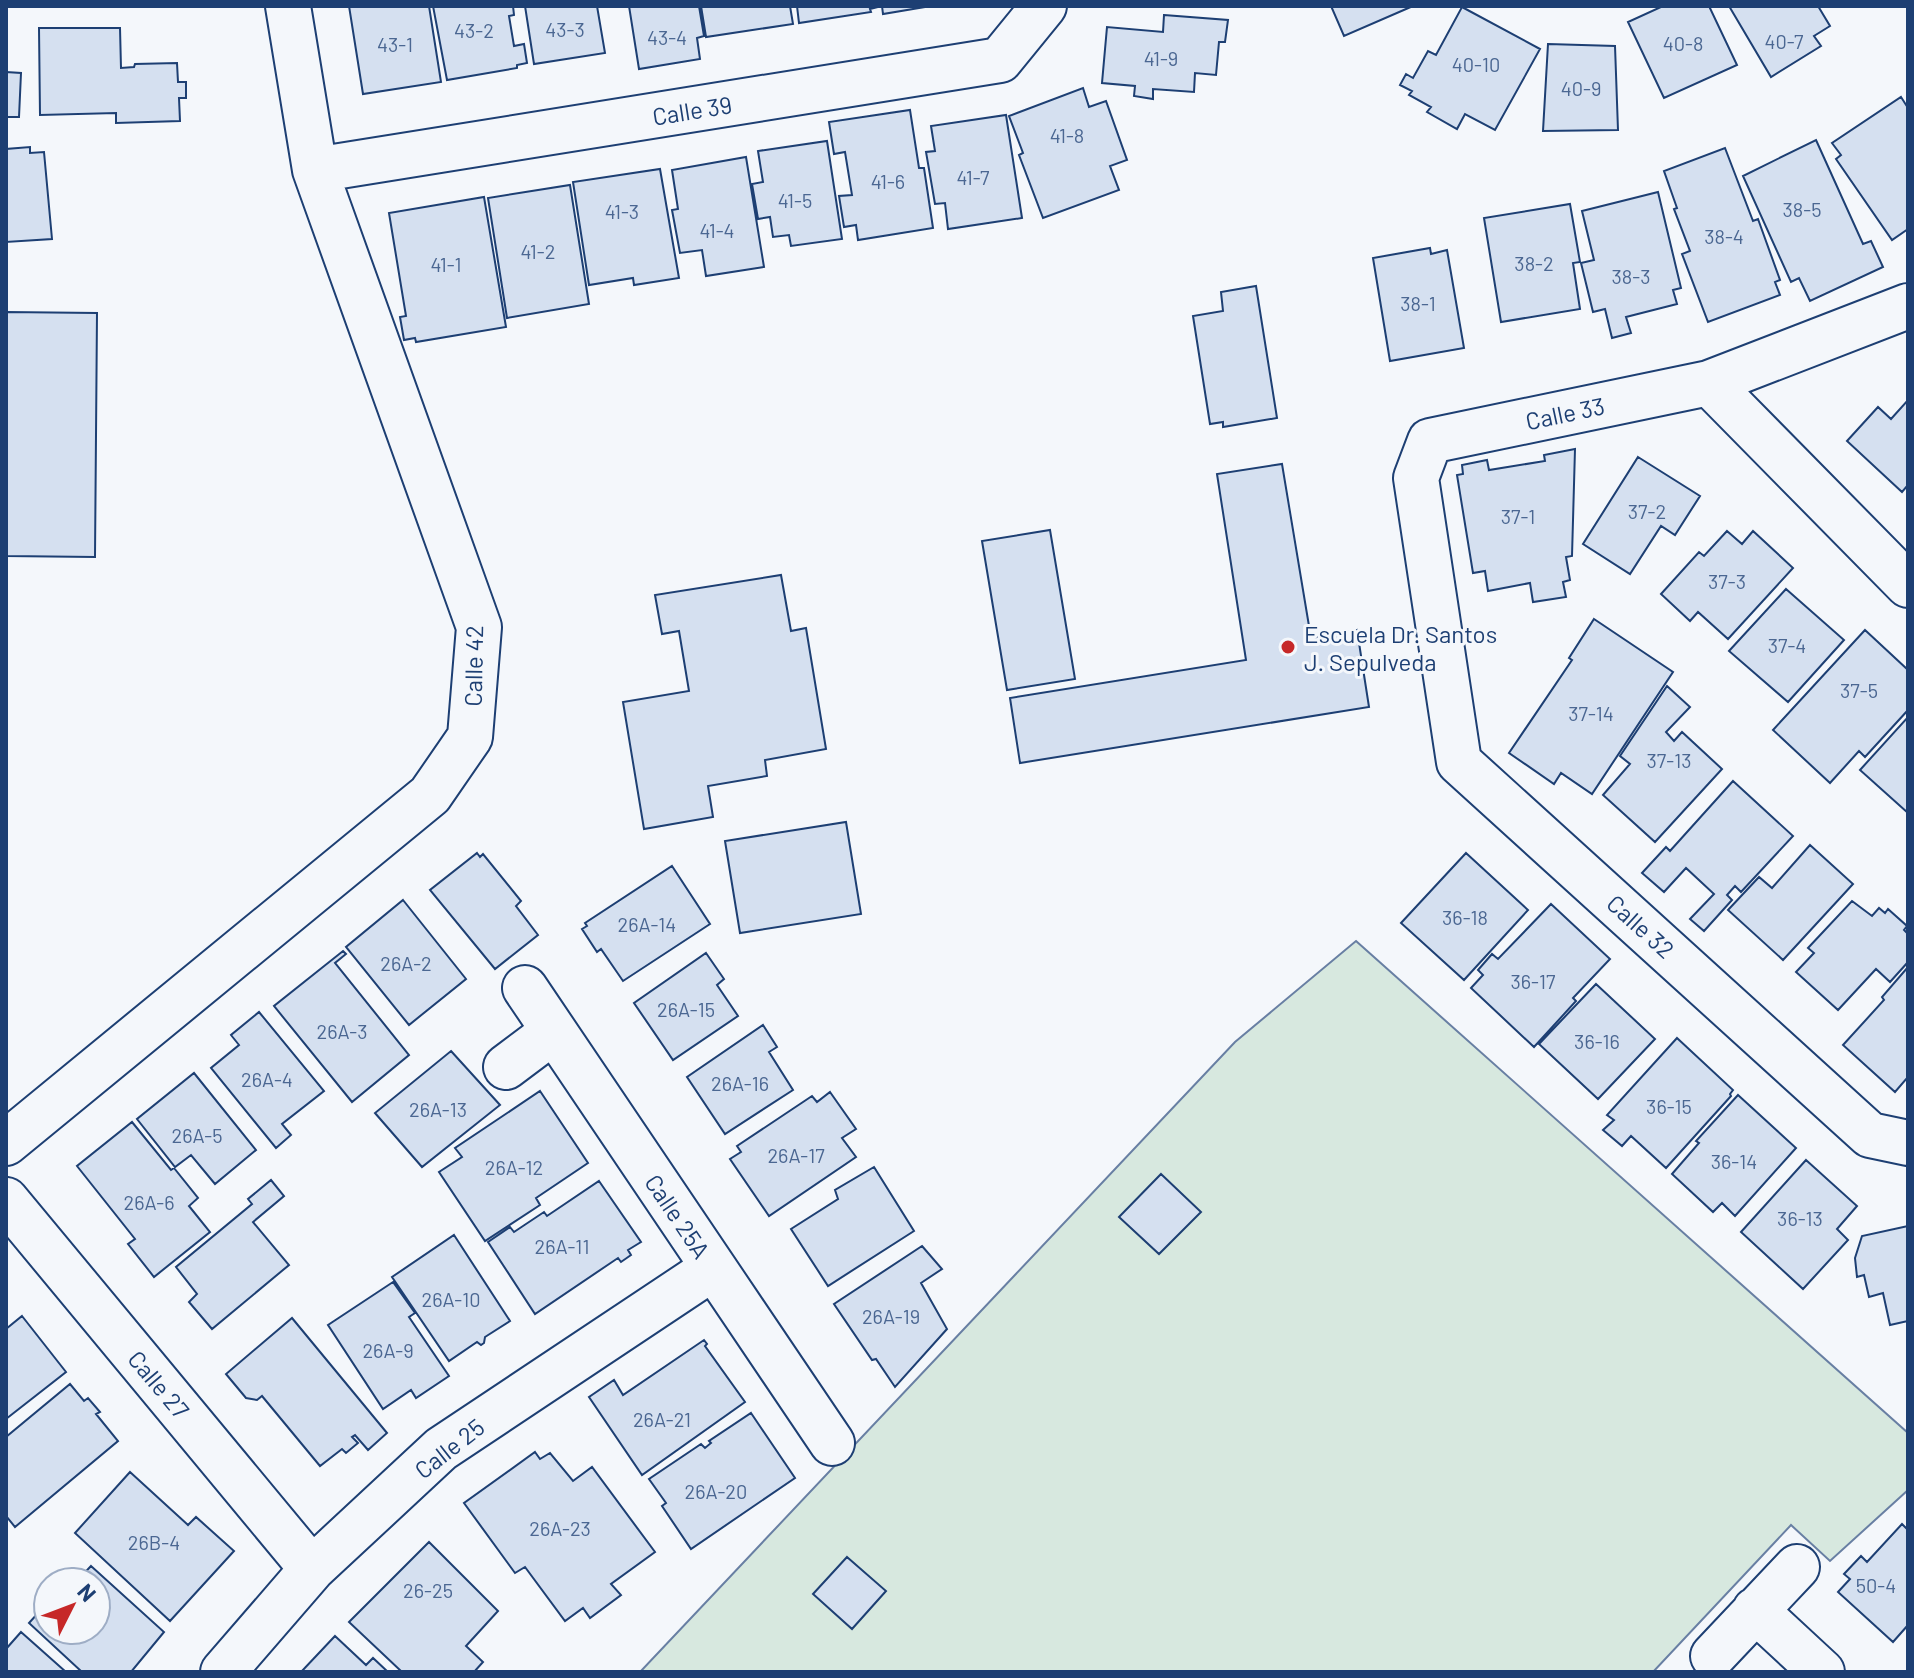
<svg xmlns="http://www.w3.org/2000/svg" width="1914" height="1678" font-family="Barlow,sans-serif">
	<style>
		.green { fill: #d7e8df; stroke: #687fa3; stroke-width: 2 }
		.building { fill: #d5e0f0; stroke: #1d3f73; stroke-width: 2 }
		.lines { fill: none; stroke-linecap: round; stroke-linejoin: round }
		.minor-casing { stroke: #1d3f73; stroke-width: 48 }
		.minor { stroke: #f4f7fb; stroke-width: 44 }
		.poi-dot { fill: #c62828; stroke: #f4f7fb; stroke-width: 3 }
		.labels { text-anchor: middle; dominant-baseline: central; stroke-width: 6; stroke-linejoin: round; paint-order: stroke }
		.number-label { font-size: 20px; fill: #4b6792 }
		.street-label { font-size: 24px; fill: #1d3f73; stroke: #f4f7fb }
		.poi-label { font-size: 24px; fill: #1d3f73; stroke: #f4f7fb; text-anchor: start }
	</style>
	<rect width="100%" height="100%" fill="#f4f7fb"/>
	<path class="green" d="M1356 941 1908 1433V1490L1830 1561 1791 1525 1653 1672H640L1235 1042Z"/>
	<path class="building" d="M349 6H429L441 82 363 94Z
		M433 6H513L514 15 509 16 514 46 524 44 527 63 517 65V68L447 80Z
		M525 6H597L605 53 534 64Z
		M629 6H699L704 36 697 38 700 59 639 69Z
		M701 6H790L793 24 706 37Z
		M797 6H878V7L870 9 871 12 799 23Z
		M882 6H931L883 14Z
		M1331 6H1413L1344 36Z
		M1663 6H1709L1737 65 1664 98 1628 22Z
		M1729 6H1818L1830 26 1814 36 1821 46 1771 77Z
		M1462 7 1540 49 1495 130 1465 114 1457 129 1427 112 1431 107 1409 95 1412 91 1400 85 1406 74 1413 78 1428 51 1436 55Z
		M1164 15 1228 20 1225 42H1219L1216 75 1195 73 1194 92 1153 89V99L1134 96 1135 86 1102 83 1107 27 1163 32Z
		M39 28H120L121 68 134 67 135 64 177 63 178 82H186V98H179L180 121 116 123V113L40 115Z
		M1548 44 1615 46 1618 130 1543 131Z
		M6 72 21 73 19 117H6Z
		M1083 88 1089 107 1106 101 1127 160 1110 166 1119 190 1043 218 1019 155 1023 153 1009 116Z
		M1901 97 1908 108V229L1892 240 1836 159 1841 155 1832 143Z
		M910 110 919 168H924L933 228 858 240 856 225 844 227 839 196 852 195 845 152 834 154 829 122Z
		M1006 115 1022 218 948 229 945 203 935 204 926 152 935 151 931 126Z
		M1816 140 1863 244 1871 241 1883 267 1810 301 1799 278 1791 282 1743 176Z
		M827 141 842 239 791 246 789 235 773 237 770 217 758 219 752 184 763 182 758 151Z
		M30 147V153L44 152 52 239 6 242V149Z
		M1725 148 1753 221 1758 219 1780 280 1775 282 1780 295 1708 322 1682 254 1690 251 1674 209 1677 208 1664 171Z
		M746 157 764 267 706 276 702 250 680 253 672 210 678 209 672 170Z
		M660 169 679 278 634 285 633 278 589 285 573 182Z
		M570 185 589 304 507 318 488 198Z
		M1658 192 1681 288 1673 290 1677 304 1626 317 1631 333 1612 338 1605 309 1593 312 1581 263 1594 260 1582 211Z
		M484 197 506 327 416 342 415 338 404 340 400 317 406 316 389 213Z
		M1570 204 1580 262 1573 263 1580 309 1501 322 1484 218Z
		M1430 248 1431 254 1447 250 1464 348 1390 361 1373 258Z
		M1256 286 1277 418 1223 427V422L1210 424 1193 316 1223 311 1221 292Z
		M6 312 97 313 95 557 6 556Z
		M1908 400V485L1902 492 1847 441 1878 407 1891 419Z
		M1575 449 1572 556 1566 557 1570 580 1563 582 1566 597 1533 602 1530 583 1488 591 1485 571 1473 573 1457 475 1463 474 1462 465 1487 460 1489 470 1545 461 1544 455Z
		M1638 457 1700 496 1675 535 1661 526 1630 574 1583 544Z
		M1282 464 1311 638 1357 630 1369 707 1020 763 1010 698 1246 660 1217 474Z
		M1050 530 1075 679 1007 690 982 541Z
		M1727 531 1742 544 1753 531 1793 568 1728 639 1698 612 1690 621 1661 594 1699 552 1704 556Z
		M781 575 791 631 806 628 826 749 765 760 767 776 708 786 713 817 644 829 623 702 689 691 679 631 662 634 655 595Z
		M1786 589 1844 640 1788 702 1729 651Z
		M1594 619 1673 672 1592 794 1561 773 1554 784 1509 753 1572 660 1569 658Z
		M1865 630 1908 670V710L1865 757 1859 751 1830 783 1773 730Z
		M1667 686 1690 707 1666 732 1674 741 1682 732 1722 769 1655 842 1603 795 1630 764 1620 756Z
		M1908 717V813L1860 770Z
		M1733 781 1793 836 1741 892 1735 886 1727 895 1732 900 1704 931 1690 919 1714 894 1686 868 1664 892 1642 873 1666 847 1670 851Z
		M846 822 861 914 740 933 725 841Z
		M1810 845 1853 884 1783 960 1728 910 1759 877 1772 888Z
		M477 853 480 857 483 854 521 901 516 906 538 935 495 969 430 890Z
		M1466 853 1528 910 1464 980 1401 923Z
		M672 866 710 924 623 981 601 949 597 952 582 929 587 926 585 923Z
		M403 900 466 979 409 1025 346 947Z
		M1852 901 1872 916 1879 908 1885 913 1888 909 1907 926 1904 930 1908 934V962L1890 982 1876 969 1838 1010 1796 972 1814 953 1808 948Z
		M1551 904 1610 959 1573 998 1576 1001 1534 1047 1471 988 1483 975 1478 970 1492 954 1498 959Z
		M343 951 346 954 335 963 409 1055 352 1102 274 1006Z
		M706 953 724 979 717 985 738 1016 673 1060 634 1003Z
		M1908 967V1077L1895 1092 1843 1045 1884 1000 1882 997Z
		M1596 984 1655 1039 1598 1099 1539 1044Z
		M259 1012 324 1091 282 1124 291 1135 276 1148 211 1068 239 1045 231 1035Z
		M763 1025 777 1047 769 1052 793 1090 725 1134 687 1077Z
		M1677 1038 1733 1090 1730 1094 1731 1096 1666 1168 1631 1136 1622 1146 1603 1130 1614 1120 1607 1115Z
		M451 1051 500 1105 422 1167 375 1113Z
		M194 1073 256 1150 215 1184 191 1155 175 1167 137 1119Z
		M540 1091 588 1163 536 1198 540 1205 485 1241 439 1172 462 1157 455 1148Z
		M830 1092 856 1129 842 1138 856 1157 769 1216 730 1159 741 1152 737 1146 812 1096 817 1102Z
		M1738 1095 1796 1148 1735 1216 1722 1203 1713 1212 1672 1174 1699 1143 1696 1141Z
		M132 1122 171 1170 174 1168 198 1198 189 1206 210 1232 154 1277 128 1244 135 1239 77 1166Z
		M1806 1160 1857 1206 1837 1229 1848 1240 1803 1289 1741 1232Z
		M874 1167 914 1231 828 1286 791 1229 838 1199 835 1190Z
		M1161 1174 1201 1212 1159 1254 1119 1217Z
		M271 1180 284 1196 253 1222 289 1265 212 1329 189 1302 197 1294 176 1267 252 1204 248 1199Z
		M599 1181 641 1242 628 1250 631 1255 621 1262 618 1258 535 1314 488 1242 510 1227 514 1232 544 1212 547 1216Z
		M1908 1226V1321L1890 1325 1883 1293 1869 1297 1864 1275 1857 1277 1855 1258 1862 1236Z
		M454 1235 510 1321 485 1337 484 1343 481 1345 477 1342 449 1361 392 1277Z
		M922 1246 942 1269 921 1283 947 1329 895 1387 876 1359 872 1360 834 1304Z
		M393 1282 415 1313 409 1317 449 1376 416 1398 411 1390 383 1409 328 1325Z
		M22 1316 66 1372 6 1419V1329Z
		M292 1318 387 1433 368 1450 355 1435 352 1437 358 1443 346 1453 342 1449 320 1466 262 1396 257 1400 246 1398 226 1374Z
		M704 1340 707 1344 705 1346 745 1402 642 1475 589 1397 614 1380 623 1395Z
		M70 1384 84 1401 88 1398 100 1412 96 1414 118 1441 15 1527 6 1516V1437Z
		M751 1413 795 1478 691 1549 662 1506 666 1503 649 1479 701 1444 705 1448 711 1443 709 1441Z
		M535 1452 540 1459 550 1453 573 1481 592 1467 655 1552 611 1584 621 1595 590 1618 583 1608 565 1621 525 1567 515 1573 464 1503Z
		M130 1472 188 1525 196 1517 234 1551 170 1621 75 1533Z
		M1902 1524 1908 1530V1625L1893 1642 1838 1592 1850 1579 1844 1574 1861 1556 1867 1562Z
		M429 1542 498 1611 466 1646 483 1662 474 1672H402L349 1622Z
		M847 1557 886 1591 852 1629 813 1594Z
		M91 1566 164 1632 131 1672H82L29 1623 48 1602V1630H96V1582H76Z
		M21 1632 66 1672H6V1649Z
		M335 1636 366 1665 373 1658 388 1672H301Z"/>
	<g class="lines">
		<g class="minor-casing">
			<path id="minor" d="M315 170 1000 60 1044 6
				M1908 306 1709 383 1430 441 1416 478 1459 762 1870 1135 1908 1143
				M1709 383 1908 585
				M525 988 832 1443
				M506 1067 554 1031
				M6 1143 430 795 470 737 479 627 315 170 288 6
				M6 1200 312 1569
				M1755 1610 1822 1672
				M1713 1656 1797 1567
				M223 1672 312 1569 441 1449 713 1268"/>
		</g>
		<use href="#minor" class="minor"/>
	</g>
	<circle class="poi-dot" cx="1288" cy="647" r="8"/>
	<g class="labels">
		<g class="number-label">
			<text x="565" y="29">43-3</text>
			<text x="474" y="30">43-2</text>
			<text x="667" y="37">43-4</text>
			<text x="1784" y="41">40-7</text>
			<text x="1683" y="43">40-8</text>
			<text x="395" y="44">43-1</text>
			<text x="1161" y="58">41-9</text>
			<text x="1476" y="64">40-10</text>
			<text x="1581" y="88">40-9</text>
			<text x="1067" y="135">41-8</text>
			<text x="973" y="177">41-7</text>
			<text x="888" y="181">41-6</text>
			<text x="795" y="200">41-5</text>
			<text x="1802" y="209">38-5</text>
			<text x="622" y="211">41-3</text>
			<text x="717" y="230">41-4</text>
			<text x="1724" y="236">38-4</text>
			<text x="538" y="251">41-2</text>
			<text x="1534" y="263">38-2</text>
			<text x="446" y="264">41-1</text>
			<text x="1631" y="276">38-3</text>
			<text x="1418" y="303">38-1</text>
			<text x="1647" y="511">37-2</text>
			<text x="1518" y="516">37-1</text>
			<text x="1727" y="581">37-3</text>
			<text x="1787" y="645">37-4</text>
			<text x="1859" y="690">37-5</text>
			<text x="1591" y="713">37-14</text>
			<text x="1669" y="760">37-13</text>
			<text x="1465" y="917">36-18</text>
			<text x="647" y="924">26A-14</text>
			<text x="406" y="963">26A-2</text>
			<text x="1533" y="981">36-17</text>
			<text x="686" y="1009">26A-15</text>
			<text x="342" y="1031">26A-3</text>
			<text x="1597" y="1041">36-16</text>
			<text x="267" y="1079">26A-4</text>
			<text x="740" y="1083">26A-16</text>
			<text x="1669" y="1106">36-15</text>
			<text x="438" y="1109">26A-13</text>
			<text x="197" y="1135">26A-5</text>
			<text x="796" y="1155">26A-17</text>
			<text x="1734" y="1161">36-14</text>
			<text x="514" y="1167">26A-12</text>
			<text x="149" y="1202">26A-6</text>
			<text x="1800" y="1218">36-13</text>
			<text x="562" y="1246">26A-11</text>
			<text x="451" y="1299">26A-10</text>
			<text x="891" y="1316">26A-19</text>
			<text x="388" y="1350">26A-9</text>
			<text x="662" y="1419">26A-21</text>
			<text x="716" y="1491">26A-20</text>
			<text x="560" y="1528">26A-23</text>
			<text x="154" y="1542">26B-4</text>
			<text x="1876" y="1585">50-4</text>
			<text x="428" y="1590">26-25</text>
		</g>
		<g class="street-label">
			<text transform="translate(692 110) rotate(-9)">Calle 39</text>
			<text transform="translate(1565 413) rotate(-12)">Calle 33</text>
			<text transform="translate(473 666) rotate(-89)">Calle 42</text>
			<text transform="translate(1641 926) rotate(42)">Calle 32</text>
			<text transform="translate(678 1216) rotate(56)">Calle 25A</text>
			<text transform="translate(159 1384) rotate(50)">Calle 27</text>
			<text transform="translate(449 1448) rotate(-38)">Calle 25</text>
		</g>
		<g class="poi-label">
			<text x="1304" y="633">Escuela Dr. Santos<tspan x="1304" dy="28">J. Sepulveda</tspan></text>
		</g>
	</g>
	<rect width="1914" height="1678" fill="none" stroke="#1d3f73" stroke-width="16"/>
	<g transform="translate(72 1606) rotate(48)"><circle r="38" fill="#f4f7fb" stroke="#9eadc5" stroke-width="2"/>
	<path d="M0-6L14 30L0 20L-14 30Z" fill="#c62828"/>
	<text y="-12" font-size="22" font-weight="bold" text-anchor="middle" fill="#1d3f73">N</text>
	</g>
</svg>
